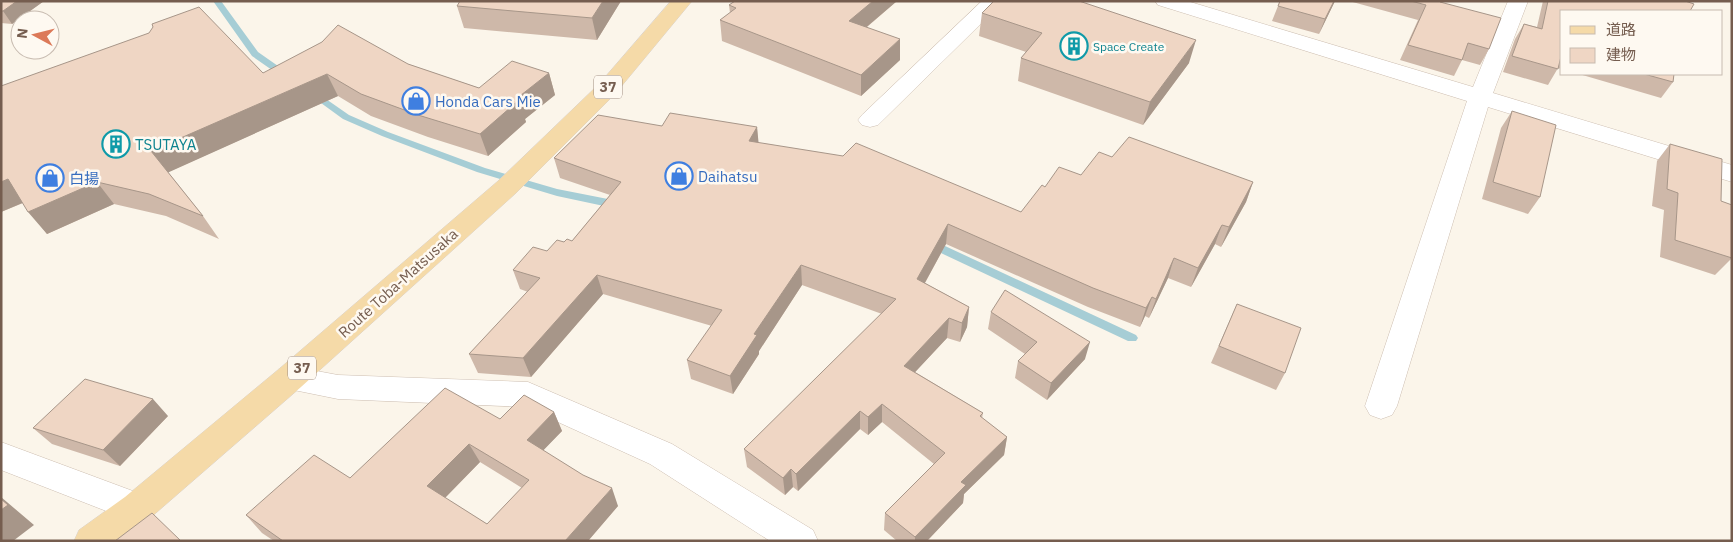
<svg xmlns="http://www.w3.org/2000/svg" width="1733" height="542" font-family="'IBM Plex Sans','Noto Sans JP',sans-serif">
	<style>
		.lines { fill: none; stroke-linecap: round; stroke-linejoin: round }
		.stream { fill: #a6cdd5; fill-rule: evenodd }
		.street-casing { stroke: #cdbeb1; stroke-width: 1 }
		.primary-casing { stroke: #d8d2ce; stroke-width: 1 }
		.street { fill: #fff; fill-rule: evenodd }
		.primary { fill: #f5daa8; fill-rule: evenodd }
		.wall { fill: #ceb8a9; fill-rule: evenodd }
		.shaded-wall { fill: #a79689 }
		.building { fill: #efd6c4; stroke: #a79689; fill-rule: evenodd }
		.labels { text-anchor: middle; dominant-baseline: central; stroke-width: 5; stroke-linejoin: round; paint-order: stroke }
		.far-culture-label { font-size: 12px; fill: #0d838f; stroke: #fef9f1; text-anchor: start }
		.shield { fill: #fef9f1; stroke: #9e8c80; stroke-width: 1 }
		.shield-label { font-size: 14px; font-weight: bold; fill: #755d4f }
		.shop-label { font-size: 15px; fill: #366cbe; stroke: #fef9f1; text-anchor: start }
		.culture-label { font-size: 15px; fill: #0d838f; stroke: #fef9f1; text-anchor: start }
		.street-label { font-size: 15px; fill: #755d4f; stroke: #fef9f1 }
	</style>
	<rect width="100%" height="100%" fill="#fbf5ea"/>
	<g class="lines">
		<path class="stream" d="M213 1H221L258 52 288 73V77H282L252 56Z
			M313 90 349 115 388 132 485 168 557 189 618 201 623 205 618 209 557 196 477 172 382 136 343 119 310 95V91Z
			M930 239 1136 335 1138 338 1136 341H1128L926 246 925 243Z"/>
		<g class="street-casing">
			<path id="street" d="M982 1H1004L878 125 870 127 862 125 858 120 862 115Z
				M1155 1H1187L1473 87 1508 1H1528L1493 93 1732 165V182L1488 107 1397 406 1392 415 1381 419 1370 415 1365 406 1467 101 1158 5Z
				M290 366 338 375 528 382 672 444 813 530 818 541H770L650 464 525 407 338 399 279 387 275 378 279 369Z
				M1 442 149 497 154 508 149 519 137 523 1 470Z"/>
		</g>
		<g class="primary-casing">
			<path id="primary" d="M671 1H692L615 94 516 193 301 387 149 519 119 541H74L79 530 125 497 279 369 498 181 599 84Z"/>
		</g>
		<use href="#street" class="street"/>
		<use href="#primary" class="primary"/>
	</g>
	<path class="wall" d="M1 1H44L12 24 1 23Z
		M621 1 597 40 464 28 457 6Z
		M735 1H897L867 27 900 60 861 96 722 41 720 20 730 13 729 5Z
		M1280 1H1335L1319 34 1272 21Z
		M1349 1H1441V2L1489 49 1480 65 1462 60 1454 76 1400 60 1418 20Z
		M1543 1H1685L1562 11V69L1558 68 1548 85 1503 72 1515 39 1524 24 1537 27Z
		M982 13 1189 63 1143 125 1018 81 1021 58 1026 52 979 36Z
		M408 64 479 88 549 73 555 95 525 119 526 122 488 156 428 137 371 116 338 96 168 172 203 216 219 239 166 216 114 204 47 234 23 203 1 212V86L263 73Z
		M1579 74H1674L1673 82 1661 98Z
		M1512 111 1540 197 1528 214 1482 199 1501 128Z
		M662 126 757 127 758 143 1021 212 1045 187 1081 175 1112 157 1253 182 1246 202 1221 247 1215 244 1191 287 1168 278 1149 318 1145 316 1140 327 1088 307 946 244 925 283 969 307 967 327 960 342 947 338 915 372 983 413 982 418 1007 437 1004 455 964 494 963 503 927 541H897L884 530 885 513 934 464 882 422 868 435 860 429 798 491 793 487 785 495 747 467 744 449 882 314 802 285 759 351V354L733 394 691 379 687 360 712 326 603 294 531 377 478 373 469 354 528 292 520 289 513 270 564 242 572 241 610 195 560 178 554 158Z
		M1670 144 1721 201 1732 258 1715 275 1660 257 1664 210 1652 206 1657 161Z
		M1237 304 1285 373 1276 390 1211 363Z
		M991 312 1085 359 1047 400 1015 378 1018 361 1025 354 988 329Z
		M554 412 562 431 543 450 618 506 588 541H274L262 533 246 515 350 478ZM480 462 522 488 487 524 445 498Z
		M168 416 120 466 52 444 33 428Z"/>
	<path class="shaded-wall" d="M17 1H44L12 24 3 11Z
		M603 1H621L597 40 592 18Z
		M873 1H897L850 41 849 21Z
		M1334 1H1335L1319 34 1325 19Z
		M900 39V60L861 96V75Z
		M1196 40 1189 63 1143 125 1150 102Z
		M549 73 555 95 525 119 526 122 488 156 480 134 516 99Z
		M327 74 338 96 167 173 151 151Z
		M757 127 759 147 749 141Z
		M8 179 27 201 1 212V182Z
		M97 182 114 204 47 234 28 212Z
		M1253 182 1246 202 1221 247 1229 227Z
		M948 224 946 244 916 299 917 279Z
		M1222 225 1215 244 1191 287 1198 268Z
		M1174 258 1168 278 1149 318 1156 299Z
		M801 265 802 285 759 351V354L733 394 730 376 754 334Z
		M597 275 603 294 531 377 523 358Z
		M1152 297 1145 316 1140 327 1146 308Z
		M969 307 967 327 960 342 962 323Z
		M949 318 947 338 904 384V366Z
		M1090 342 1085 359 1047 400 1051 383Z
		M153 399 168 416 120 466 103 450Z
		M882 404V422L868 435V417Z
		M860 411V429L798 491 796 474Z
		M554 412 562 431 535 459 527 440Z
		M1007 437 1004 455 964 494 963 503 927 541H915V537L961 482Z
		M469 444 480 462 439 504 427 486Z
		M791 469 793 487 785 495 783 478Z
		M612 488 618 506 588 541H565Z
		M1 497 34 525 13 541H1Z"/>
	<path class="building" d="M1 1H17L3 11H1Z
		M460 1H603L592 18 457 6Z
		M735 1H873L849 21 900 39 861 75 720 20 736 8 729 5Z
		M994 1H1079L1196 40 1150 102 1021 58 1042 33 982 13Z
		M1280 1H1334L1325 19 1278 6Z
		M1411 1H1441L1440 2 1501 18 1489 49 1468 43 1462 60 1408 45 1426 5Z
		M1548 1H1685L1694 4 1690 11H1562V52L1558 69 1512 56 1524 24 1542 29Z
		M199 7 263 73 322 42 338 25 408 64 479 88 512 61 549 73 516 99 519 100 480 134 418 115 361 94 327 74 151 151 203 216 149 194 97 182 28 212 8 179 1 182V86L149 33 153 27 152 24Z
		M1644 74H1674L1673 82Z
		M1512 111 1556 125 1540 197 1493 182Z
		M670 113 757 127 749 141 843 156 856 143 1021 212 1042 185 1045 187 1059 167 1081 175 1099 152 1112 157 1129 137 1253 182 1229 227 1222 225 1198 268 1174 258 1156 299 1152 297 1146 308 1093 288 948 224 917 279 969 307 962 323 949 318 904 366 983 413 980 416 1007 437 961 482 966 485 915 537 885 513 945 453 882 404 868 417 860 411 796 474 791 469 783 478 744 449 896 299 801 265 754 334 757 335 730 376 687 360 722 310 597 275 523 358 469 354 540 278 513 270 533 247 547 251 557 240 564 242 567 239 572 241 621 182 554 158 598 115 662 126Z
		M1670 144 1722 159 1721 201 1732 205V258L1675 240 1678 193 1667 189Z
		M1005 290 1090 342 1051 383 1018 361 1037 342 991 312Z
		M1237 304 1301 328 1285 373 1219 346Z
		M85 379 153 399 103 450 33 428Z
		M445 388 500 419 524 395 554 412 527 440 583 475 612 488 565 541H283L246 515 314 455 350 478ZM469 444 529 480 487 524 427 486Z
		M1 499 8 505 1 510Z
		M152 513 181 541H115Z"/>
	<defs>
		<g id="building-ring" transform="scale(1.4375)"><circle r="9.5" fill="#fef9f1" stroke="#0f9aa8" stroke-width="1.5"/><path d="M-4-6H4V6H1V3H-1V6H-4ZM-2.5-4.3h1.7v1.8h-1.7ZM.8-4.3h1.7v1.8H.8ZM-2.5-1h1.7V.8h-1.7ZM.8-1h1.7V.8H.8Z" fill="#0f9aa8"/></g>
		<g id="shop-ring" transform="scale(1.4375)"><circle r="9.5" fill="#fef9f1" stroke="#3f7fe0" stroke-width="1.5"/><path d="M-5-2.5h2.3a2.7 3.5 0 0 1 5.4 0H5L5.5 6h-11ZM-1.5-2.5h3a1.5 2.3 0 0 0-3 0Z" fill="#3f7fe0"/></g>
	</defs>
	<g fill-rule="evenodd">
		<use href="#building-ring" x="1074" y="46"/>
		<use href="#shop-ring" x="416" y="101"/>
		<use href="#building-ring" x="116" y="144"/>
		<use href="#shop-ring" x="679" y="176"/>
		<use href="#shop-ring" x="50" y="178"/>
	</g>
	<g class="labels">
		<g class="far-culture-label">
			<text x="1093" y="46">Space Create</text>
		</g>
		<g class="shield">
			<rect x="594" y="75.5" width="28" height="23" rx="4"/>
			<rect x="288" y="356.5" width="28" height="23" rx="4"/>
		</g>
		<g class="shield-label">
			<text x="608" y="87">37</text>
			<text x="302" y="368">37</text>
		</g>
		<g class="shop-label">
			<text x="435" y="101">Honda Cars Mie</text>
			<text x="698" y="176">Daihatsu</text>
			<text x="69" y="178">白揚</text>
		</g>
		<g class="culture-label">
			<text x="135" y="144">TSUTAYA</text>
		</g>
		<g class="street-label">
			<text transform="translate(398 283) rotate(-42)">Route Toba-Matsusaka</text>
		</g>
	</g>
	<rect width="1733" height="542" fill="none" stroke="#755d4f" stroke-width="5"/>
	<rect x="1560" y="10" width="162" height="65" fill="#fef9f1" stroke="#c7bbb0"/>
	<rect x="1570" y="26" width="25" height="8" fill="#f5daa8" stroke="#c7bbb0"/>
	<text x="1606" y="35" font-size="15" fill="#755d4f">道路</text>
	<rect x="1570" y="48" width="25" height="15" fill="#efd6c4" stroke="#c7bbb0"/>
	<text x="1606" y="60" font-size="15" fill="#755d4f">建物</text>
	<g transform="translate(35 35) rotate(277)"><circle r="24" fill="#fef9f1" stroke="#c7bbb0"/>
	<path d="M0-4L9 19L0 12L-9 19Z" fill="#dc7958"/>
	<text y="-8" font-size="14" font-weight="bold" text-anchor="middle" fill="#755d4f">N</text>
	</g>
</svg>
